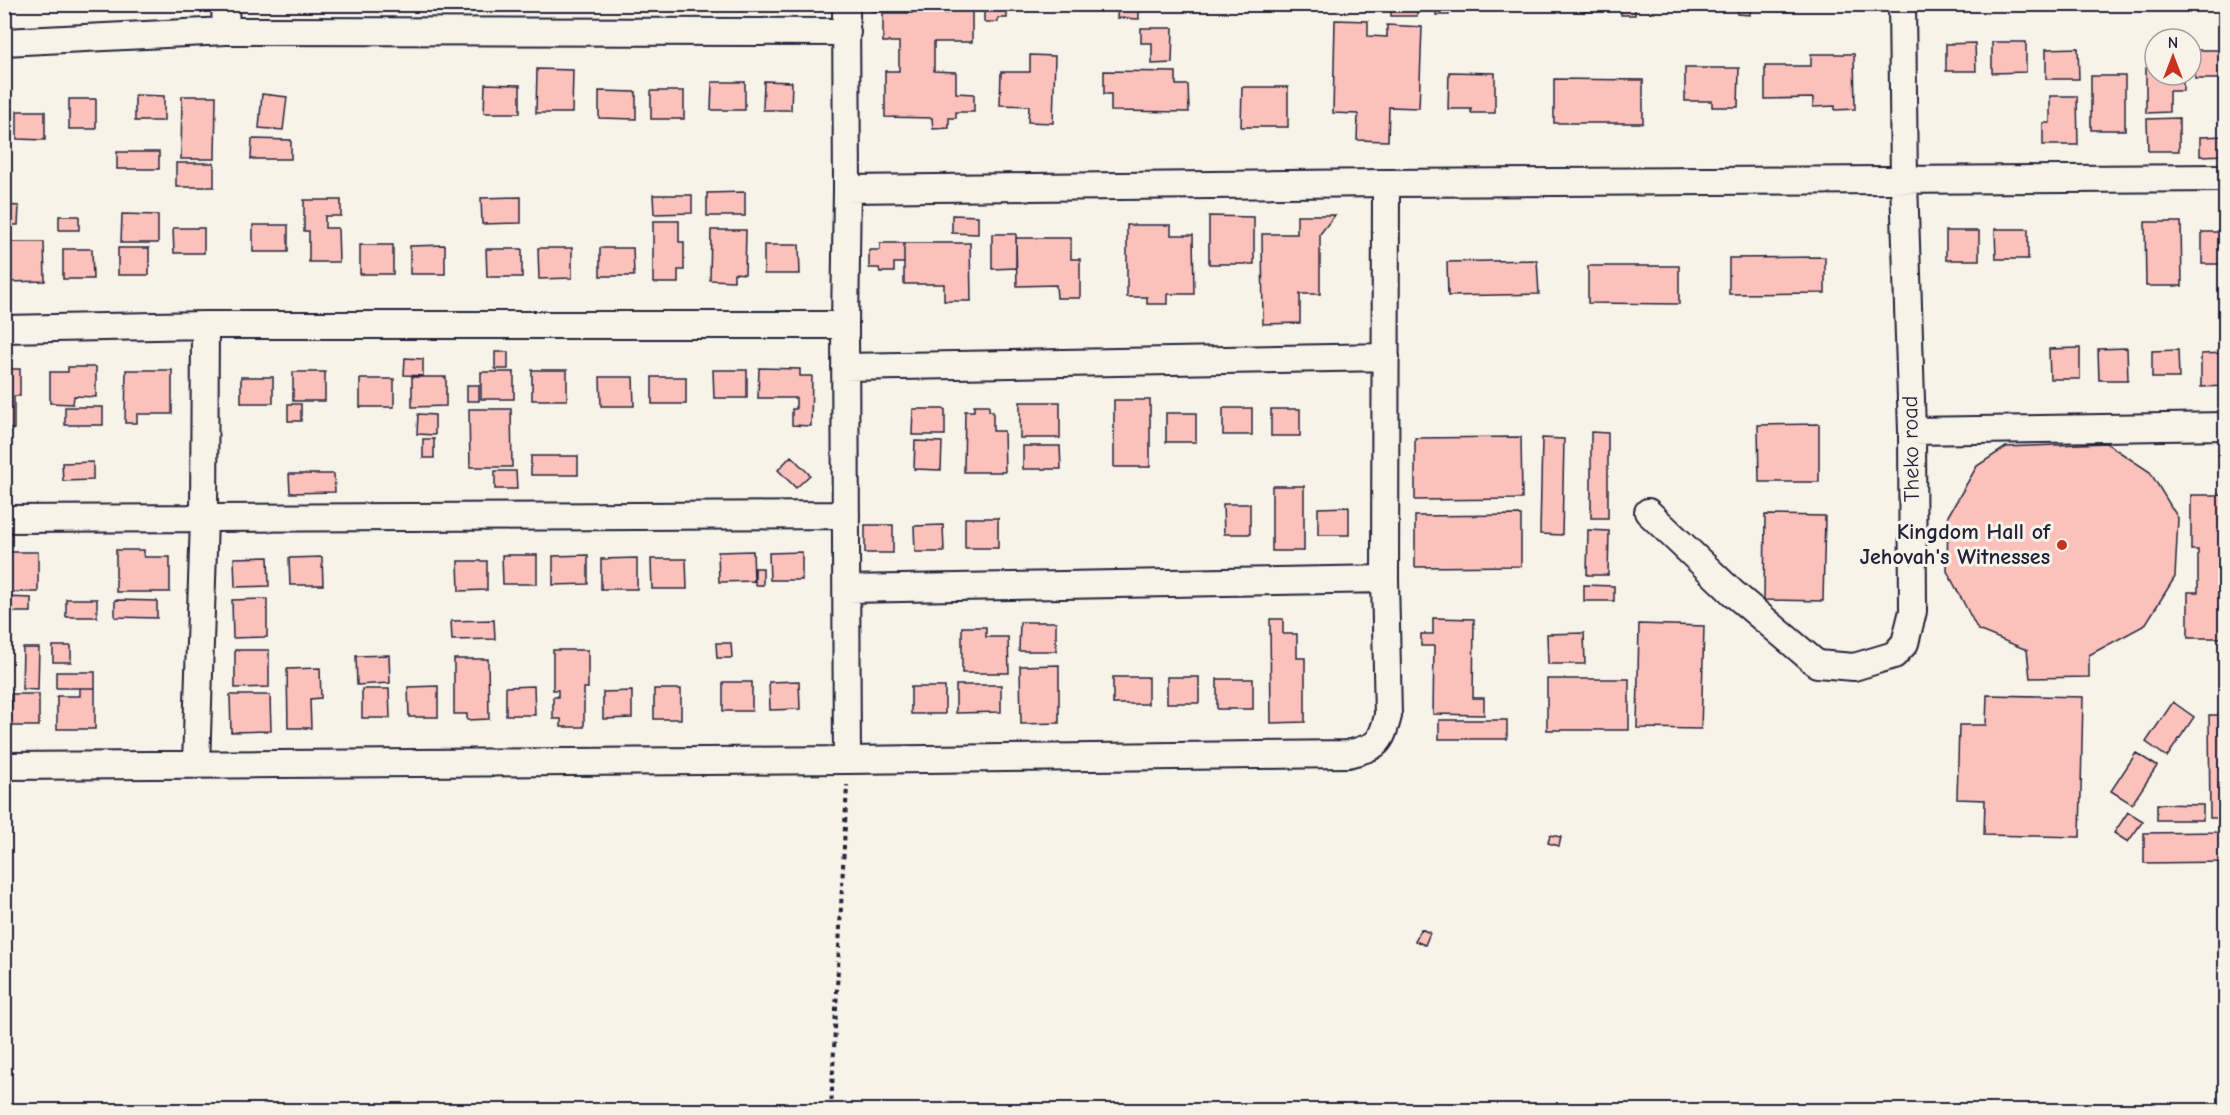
<svg xmlns="http://www.w3.org/2000/svg" width="2230" height="1115" font-family="'Comic Neue',sans-serif">
	<style>
		.building { fill: #fdc1bc; stroke: #22223b; stroke-width: 1.5 }
		.lines { fill: none; stroke-linecap: round; stroke-linejoin: round }
		.minor-casing { stroke: #22223b; stroke-width: 30 }
		.path { stroke: #22223b; stroke-width: 4; stroke-dasharray: 4.5 4.5; stroke-linecap: butt }
		.minor { stroke: #f7f3e8; stroke-width: 26 }
		.poi-dot { fill: #c8321e; stroke: #f7f3e8; stroke-width: 2 }
		.labels { text-anchor: middle; dominant-baseline: central; stroke-width: 6; stroke-linejoin: round; paint-order: stroke }
		.street-label { font-size: 22px; fill: #22223b; stroke: #f7f3e8 }
		.poi-label { font-size: 22px; font-weight: bold; fill: #22223b; stroke: #f7f3e8; text-anchor: end }
	</style>
	<rect width="100%" height="100%" fill="#f7f3e8"/>
	<filter id="ink" filterUnits="userSpaceOnUse"><feTurbulence type="fractalNoise" baseFrequency=".0167" numOctaves="2"/><feDisplacementMap in="SourceGraphic" scale="12" xChannelSelector="R" yChannelSelector="G"/><feConvolveMatrix kernelMatrix="1 2 1 2 8 2 1 2 1" color-interpolation-filters="sRGB"/></filter>
	<g filter="url(#ink)">
		<path class="building" d="M871 4H910V11H871Z
			M912 4H945V13H949L950 4H972V42H934V71L956 72V93L974 94V112H956V118H949V128L933 129 932 118 885 117V71H899V42H883V13H912Z
			M984 4H1007V18H998V22H984Z
			M1118 4H1139V19L1117 18Z
			M1391 4H1417V16H1391Z
			M1436 4H1449V15H1436Z
			M1575 4H1599L1594 10 1584 12Z
			M1621 4H1635V15H1621Z
			M1737 4H1750V15L1737 14Z
			M1769 4H1790V11H1768Z
			M1335 20 1368 21V36L1387 37V25L1422 27 1419 108 1389 107 1388 141 1357 140 1358 114 1333 113Z
			M1141 28H1173L1172 63 1152 64V43H1141Z
			M1992 42H2026V72L1992 73Z
			M1975 43 1976 71H1946V44Z
			M2078 48 2079 79H2046V49Z
			M2194 50H2226V79H2195Z
			M1811 54H1854L1855 109 1835 110V106L1813 107V98L1765 99V66H1811Z
			M1030 55 1055 56 1053 123 1028 122 1029 106 1000 105 1001 72H1030Z
			M1685 68H1739L1738 107H1712V101H1685Z
			M2146 68H2155V75H2183V91H2169V112L2146 113Z
			M537 69 573 70 572 113H536Z
			M1104 71 1176 72V85H1188L1189 112 1111 111V94H1104Z
			M1449 72 1495 73V113H1471V109H1448Z
			M2091 76H2125V130H2091Z
			M1554 79 1643 80V123H1554Z
			M764 81 792 82 791 110H763Z
			M712 82H745V110H711Z
			M485 84 520 85V113H484Z
			M1242 87H1288V127H1241Z
			M599 91 636 92V119L599 118Z
			M651 91H684V119H651Z
			M262 94 287 97 283 130 259 128Z
			M135 95 164 96V121H135Z
			M182 96H216L215 159H181Z
			M2050 96H2077L2078 145H2043V123H2050Z
			M69 99H96V129H69Z
			M17 111H45V140L17 139Z
			M2179 118V151H2148L2147 119Z
			M2226 136V155L2200 156V137Z
			M252 139 291 140V159H251Z
			M117 152H159V169H117Z
			M176 163H214V187H176Z
			M745 192V216H707V193Z
			M653 195H692V213L654 214Z
			M521 197V223L482 224 481 198Z
			M304 200H341V216H325V228H338L339 262H309V231H304Z
			M4 205 19 206 18 225H4Z
			M122 214 158 215V243H121Z
			M952 215 978 216V234L952 233Z
			M1297 215H1335L1320 234V294H1300V323L1263 324 1262 234H1297Z
			M59 216H79V230H59Z
			M1209 216 1254 217V264H1209Z
			M653 221H679V242H684V270H678V283H653Z
			M2145 222H2181L2182 286H2146Z
			M253 225H288V252H253Z
			M1127 225H1171V235H1193L1194 294H1168V304H1147V297H1127Z
			M173 228H204V253H174Z
			M1995 229H2028V259H1996Z
			M711 230H746L745 274 734 273V281L710 280Z
			M1946 231H1979V260H1946Z
			M2202 232H2226V264H2202Z
			M992 234H1016V268L992 269Z
			M1016 238H1071V259H1080V298H1057L1056 285 1017 286Z
			M8 242H44L45 281 8 282Z
			M880 243H904V263H894V272H880L879 268H869V250H880Z
			M904 243H970L971 301H944V284H904Z
			M360 245H393V274H360Z
			M445 245V274H410V246Z
			M764 245H799L800 274H764Z
			M118 248H149V275H118Z
			M538 248H572V278L539 279Z
			M600 248H633L634 276H600Z
			M63 249H92L93 279H63Z
			M486 249H522V277H487Z
			M1825 257V293L1729 294V258Z
			M1537 260 1539 294 1448 296 1447 262Z
			M1588 266H1679V304L1588 303Z
			M2080 348V379H2050L2049 349Z
			M2127 348 2128 380H2099L2098 349Z
			M2178 350 2179 378H2152V351Z
			M495 352H508V369H495Z
			M2226 353V386L2201 387V354Z
			M405 358 423 359V376L404 375Z
			M68 367H96V397L74 396 73 404 50 403V372H68Z
			M759 368 800 369V376H812L811 426 792 425V409H796V398H758Z
			M4 369H20V396H14V429H4Z
			M126 370H172V414H137V423H125Z
			M532 370H567V400H532Z
			M713 370H747V398H714Z
			M293 372H325V401H293Z
			M481 372H514V399H481Z
			M241 377H273V403H241Z
			M412 377H446V406L412 407Z
			M600 377H633L634 406H601Z
			M652 377H686V404H652Z
			M360 379H394V407H360Z
			M467 385H479V401H467Z
			M1114 400H1150V467H1114Z
			M1020 402H1060V438H1020Z
			M288 404H301V421H288Z
			M974 405H989V411H993V431H1004L1005 472H964L965 411H974Z
			M65 407H103V425H65Z
			M1223 408H1252V435H1223Z
			M469 409H511L512 467H470Z
			M913 409H945V435H912Z
			M1271 409H1300V436H1271Z
			M1166 413H1196V442H1166Z
			M418 414 435 415V435L417 434Z
			M1819 424V482H1759L1758 425Z
			M1591 432 1608 433V518H1591Z
			M1521 437 1522 499 1415 500V438Z
			M1542 438 1564 439 1562 535 1540 534Z
			M423 439H434V458H423Z
			M915 441 942 442 941 470 914 469Z
			M2106 443 2150 472 2178 518 2175 577 2145 625 2089 655V677L2030 678 2027 650 1978 630 1947 571 1948 516 1977 466 2006 447Z
			M1023 446H1060L1061 469H1023Z
			M531 456H578V475H531Z
			M791 456 810 475 796 488 778 470Z
			M93 462V480L63 481 62 463Z
			M495 471H516L517 489H495Z
			M289 474H334L335 492 290 493Z
			M1272 486H1304V551H1272Z
			M2191 495H2226V638H2188V592H2198V550H2191Z
			M1223 504H1250V534H1224Z
			M1349 507V535H1318V508Z
			M1521 515V566L1415 567V516Z
			M1765 515 1825 516 1823 601 1764 600Z
			M965 518H998V548H965Z
			M865 525H893V553H865Z
			M943 525 944 552H915L914 526Z
			M1588 530 1609 531 1608 575H1587Z
			M116 550H144V557H170V592H116Z
			M753 551 754 581 719 582 718 552Z
			M4 552H38V592H4Z
			M802 552V580H770L769 553Z
			M502 555H537V584H503Z
			M588 555V584L553 585V556Z
			M268 557 269 586 235 587 234 558Z
			M322 557 323 585H290L289 558Z
			M637 558V589H601V559Z
			M651 559H686L687 589H652Z
			M458 561H487V590L459 591Z
			M755 568H763V585H755Z
			M1584 585 1614 586V601H1584Z
			M4 597 31 598V612H4Z
			M66 599H97V617H66Z
			M267 599V637L233 638 232 600Z
			M115 600 157 601V618L115 617Z
			M1433 618 1474 619 1473 698H1484V715L1433 714 1434 646H1421V634H1433Z
			M1270 619H1283V634H1297V658H1305V722L1271 723Z
			M494 620 495 639 452 640 451 621Z
			M1020 622H1056V651H1019Z
			M1639 624 1704 626 1701 729 1637 728Z
			M962 627H986V637H1008L1009 673H962Z
			M1584 633 1585 664H1548L1547 634Z
			M716 643H731L732 658H717Z
			M53 646H71V662H53Z
			M23 648H39L38 690 22 689Z
			M235 650H269V687L235 688Z
			M553 650H588V688H584V727H561V719H553V697H558V690H553Z
			M389 655 390 683 357 685 356 656Z
			M454 659H488L489 719 467 720V714H454Z
			M1059 665V723L1021 724 1020 666Z
			M320 668 321 698 310 699 311 728H288L287 669Z
			M56 672H95V688H56Z
			M1113 677H1148V704H1113Z
			M1167 677H1199V703H1167Z
			M1217 679H1253V709H1217Z
			M1547 679H1629V730H1547Z
			M799 681 800 709 770 710 769 682Z
			M723 682H752V711H723Z
			M956 685H1001V712L956 713Z
			M438 686V717H409L408 687Z
			M534 686 535 715H506V687Z
			M911 687H945V714H911Z
			M80 688H95V729H57V696H80Z
			M362 689H389L390 718H362Z
			M654 689H681V719H654Z
			M632 691V718L603 719V692Z
			M11 694H39V726H11Z
			M230 695H270L271 731 231 732Z
			M1987 695 2083 697 2080 837 1984 835 1985 800 1957 799 1959 725H1986Z
			M2173 702 2194 717 2167 757 2146 742Z
			M2209 715H2226V862L2144 863V833L2219 832V818H2210Z
			M1439 720H1507V739H1439Z
			M2136 753 2157 766 2132 804 2111 791Z
			M2157 804 2203 805V820H2157Z
			M2128 812 2143 821 2128 842 2114 833Z
			M1550 835 1561 837 1559 846 1548 843Z
			M1421 929 1430 933 1425 945 1415 941Z"/>
		<g class="lines">
			<g class="minor-casing">
				<path id="minor" d="M225 4 226 31 847 32
					M846 4 847 189 845 325 847 760
					M4 42 226 31
					M847 189 1386 183 2226 178
					M4 329 205 325H845
					M845 367 1386 357
					M1912 431 2226 426
					M1648 512 1733 593 1817 664 1854 667 1894 655 1905 643 1913 611 1912 431 1904 181 1902 4
					M4 519 846 515
					M847 589 1385 579
					M196 765 204 519 205 325
					M4 766 847 760 1348 754C1377 746 1380 746 1388 716L1385 579 1386 183"/>
			</g>
			<path class="path" d="M831 1110 847 785"/>
			<use href="#minor" class="minor"/>
		</g>
	</g>
	<circle class="poi-dot" cx="2062" cy="545" r="6"/>
	<g class="labels">
		<g class="street-label">
			<text transform="translate(1911 449) rotate(-91)">Theko road</text>
		</g>
		<g class="poi-label">
			<text x="2050" y="532">Kingdom Hall of<tspan x="2050" dy="25">Jehovah's Witnesses</tspan></text>
		</g>
	</g>
	<rect width="2230" height="1115" fill="none" stroke="#f7f3e8" stroke-width="24"/>
	<rect x="12" y="12" width="2206" height="1091" fill="none" stroke="#22223b" stroke-width="2" filter="url(#ink)"/>
	<g transform="translate(2173 57)"><circle r="28" fill="#f7f3e8" stroke="#a29fa3" stroke-width="1.5"/>
	<path d="M0-4.5L10 22L0 15L-10 22Z" fill="#c8321e"/>
	<text y="-9" font-size="16" font-weight="bold" text-anchor="middle" fill="#22223b">N</text>
	</g>
</svg>
